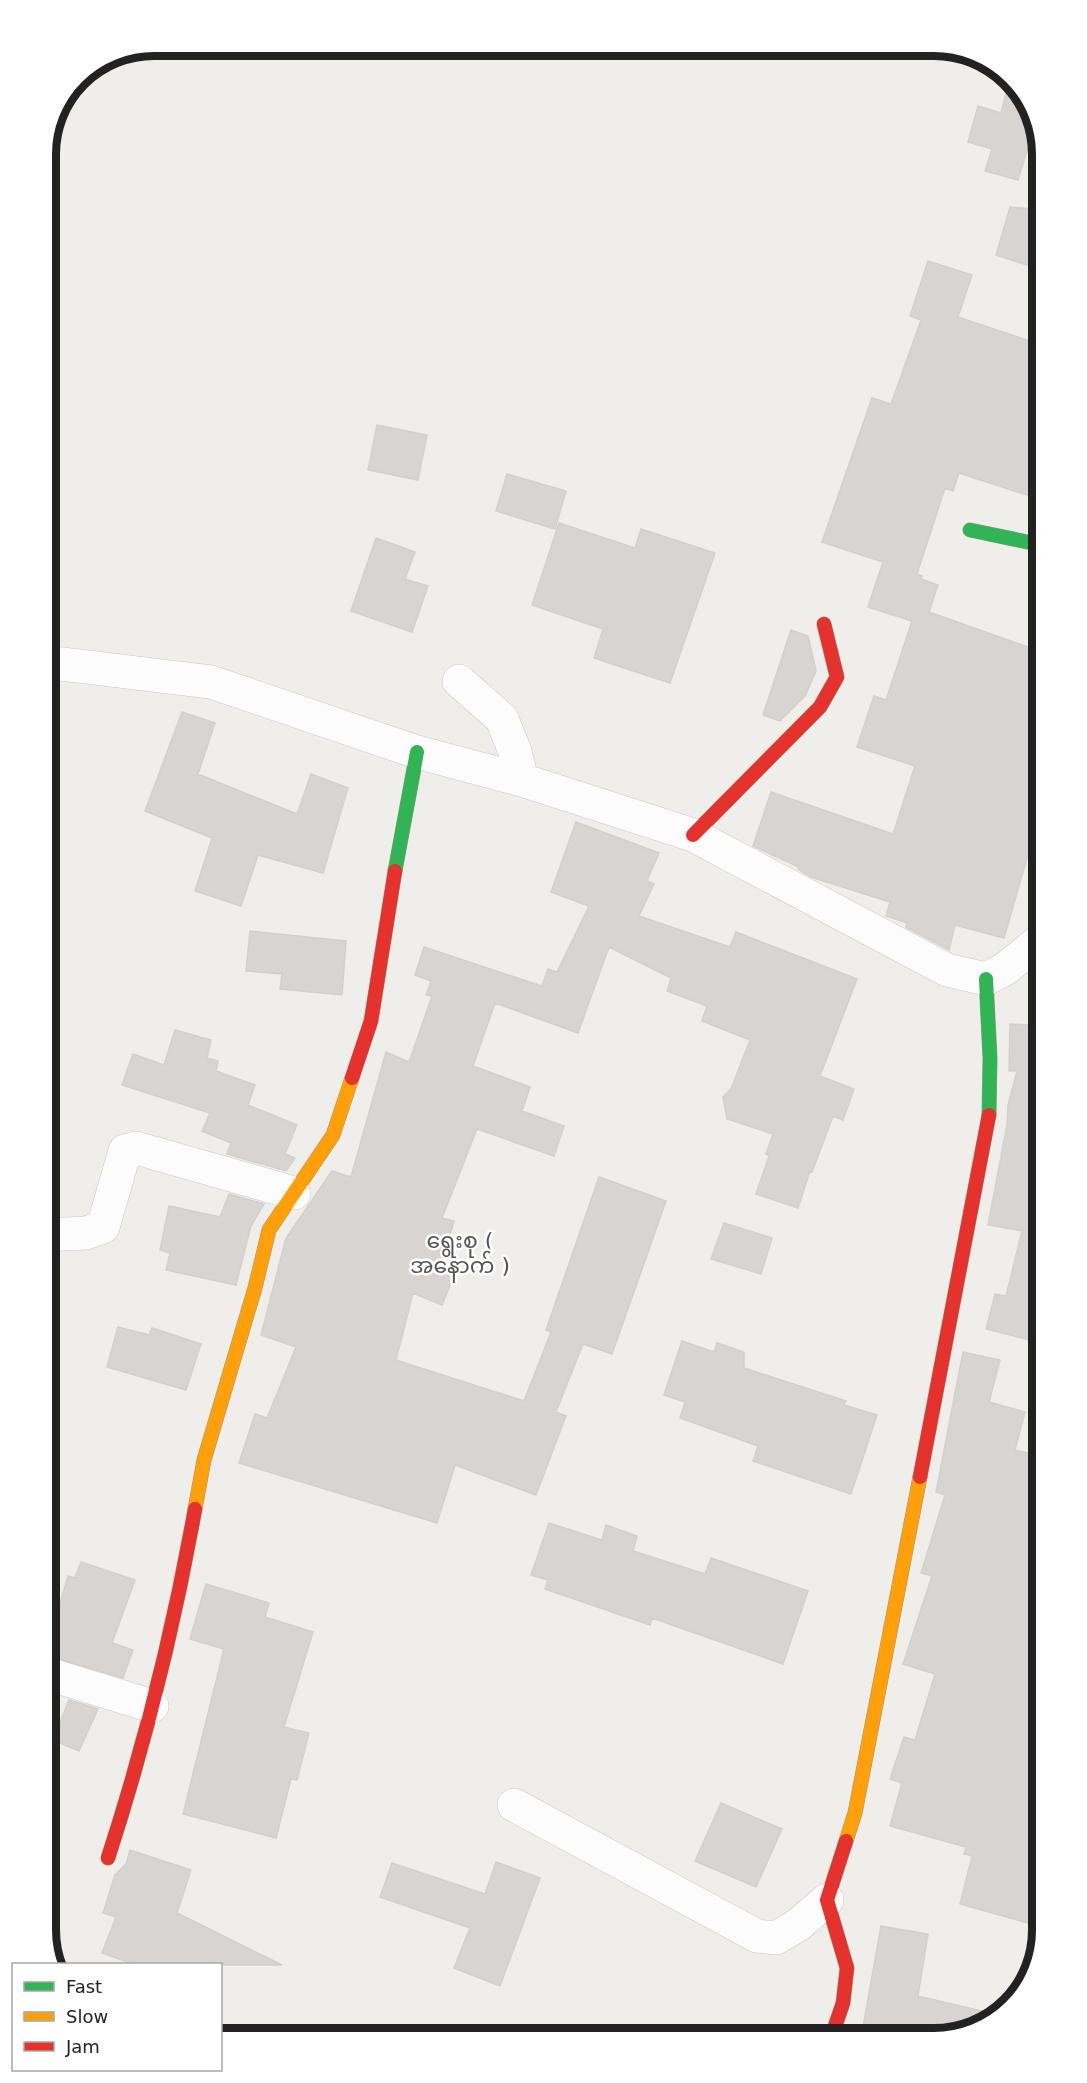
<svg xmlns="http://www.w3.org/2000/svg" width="1087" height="2083" font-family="'DejaVu Sans','Noto Sans Myanmar',sans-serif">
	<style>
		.building { fill: #d7d4d2; stroke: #d3d0cc; stroke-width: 1.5 }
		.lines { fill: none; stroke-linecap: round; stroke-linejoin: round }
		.street-casing { stroke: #c9c8c7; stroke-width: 34 }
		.fast-casing { stroke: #999a82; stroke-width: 15 }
		.slow-casing { stroke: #999a82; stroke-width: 15 }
		.jam-casing { stroke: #999a82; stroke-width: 15 }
		.street { stroke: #fdfcfc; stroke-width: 33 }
		.fast { stroke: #30b455; stroke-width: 14 }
		.slow { stroke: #ff9f0a; stroke-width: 14 }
		.jam { stroke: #e5322d; stroke-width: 14 }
		.labels { text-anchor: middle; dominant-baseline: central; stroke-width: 5; stroke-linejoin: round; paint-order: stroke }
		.quarter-label { font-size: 22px; fill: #555; stroke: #fff }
		.rim { fill: none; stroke: #222; stroke-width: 8 }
	</style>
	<rect width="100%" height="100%" fill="#f0eeeb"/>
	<path class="building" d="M1009 82 1034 111 1036 122 1018 180 985 171 992 149 968 142 978 106 1001 113Z
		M1010 207 1042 210V270L996 255Z
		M928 261 972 275 958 317 1042 345V500L959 473 953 491 945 488 917 574 922 576 921 579 938 585 929 612 1042 652V820H1038L1004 938 955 925 949 950 906 927 907 923 886 916 890 902 811 877 798 869 799 867 753 846 771 792 893 834 915 766 857 747 874 696 886 700 912 621 868 607 883 562 822 542 872 398 891 404 921 320 910 316Z
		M377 425 427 435 418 480 368 470Z
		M507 474 566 491 555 529 496 511Z
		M559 523 635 548 641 529 715 553 670 683 594 658 603 629 532 605Z
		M376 538 415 552 405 579 428 586 412 632 351 611Z
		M791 630 808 636 816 671 805 696 780 721 763 715Z
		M182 712 215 723 198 774 297 814 311 774 348 788 323 873 258 855 241 906 195 891 212 838 145 811Z
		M576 822 659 853 647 881 654 884 639 916 730 947 736 932 857 979 820 1076 854 1089 843 1120 833 1116 812 1172 810 1171 798 1208 756 1194 769 1156 766 1154 773 1134 727 1119 723 1097 731 1089 750 1040 702 1021 707 1006 667 991 671 978 609 947 578 1033 495 1003 473 1066 530 1087 522 1111 564 1126 554 1156 477 1129 442 1218 454 1221 441 1264 456 1270 442 1305 413 1293 396 1360 524 1401 551 1332 546 1330 599 1177 666 1201 612 1354 583 1344 556 1412 566 1416 536 1495 455 1465 437 1523 239 1463 255 1414 267 1418 296 1347 261 1335 286 1238 332 1171 351 1177 386 1052 409 1062 432 996 426 995 431 981 415 975 424 947 542 986 548 969 557 972 589 906 551 892Z
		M250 931 346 941 342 995 280 989 282 974 246 971Z
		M1032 1019 1042 1020V1343L986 1329 995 1294 1006 1296 1022 1231 988 1225 1007 1125 1008 1105 1017 1071H1009L1010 1024 1030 1025Z
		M175 1030 211 1040 207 1058 218 1061 216 1071 255 1085 248 1105 297 1125 285 1154 295 1158 286 1171 227 1154 231 1143 202 1131 210 1113 122 1085 133 1054 164 1065Z
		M229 1194 264 1204 251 1226 236 1285 166 1270 170 1253 160 1250 169 1206 220 1217Z
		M724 1223 772 1238 761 1274 711 1259Z
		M118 1327 149 1335 152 1328 201 1344 186 1390 107 1367Z
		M682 1341 714 1352 717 1343 744 1352V1368L846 1401 844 1405 877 1415 851 1494 753 1461 758 1446 680 1418 685 1402 664 1395Z
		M963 1352 1000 1360 989 1402 1025 1412 1015 1450 1042 1456V1927L960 1904 972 1856 964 1854 966 1847 890 1826 902 1783 890 1779 904 1737 915 1740 935 1674 903 1664 932 1576 921 1573 945 1495 936 1492Z
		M549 1523 602 1540 606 1525 637 1536 633 1551 705 1574 711 1558 808 1591 783 1664 652 1618 650 1625 545 1589 548 1580 531 1575Z
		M81 1562 135 1580 112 1643 133 1650 123 1678 45 1655 68 1576 75 1578Z
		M206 1584 269 1603 265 1617 313 1632 284 1727 309 1733 297 1780 291 1779 276 1838 183 1814 224 1649 190 1639Z
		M69 1700 98 1709 79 1751 53 1740Z
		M721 1803 782 1829 756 1887 695 1861Z
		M130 1850 191 1870 177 1913 282 1965H136L102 1953 116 1917 103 1913 115 1875 126 1864Z
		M496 1862 540 1878 500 1986 454 1968 470 1928 380 1897 392 1863 485 1894Z
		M881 1926 928 1934 918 1996 994 2014 976 2030 934 2038H861Z"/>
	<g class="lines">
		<g class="street-casing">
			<path id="street" d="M45 662 211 682 417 752 522 780 693 835 947 970 986 979 1005 969 1042 939
				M459 681 502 719 515 752 522 780
				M45 1235 86 1233 103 1227 125 1151 136 1148 294 1193
				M45 1673 152 1706
				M514 1805 757 1936 776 1938 798 1925 827 1900"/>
		</g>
		<g class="fast-casing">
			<path id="fast" d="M970 530 1042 545
				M395 871 417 752
				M986 979 990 1058 989 1115"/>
		</g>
		<g class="slow-casing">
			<path id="slow" d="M195 1509 204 1460 255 1288 269 1230 333 1135 352 1078
				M846 1841 855 1813 920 1477"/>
		</g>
		<g class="jam-casing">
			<path id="jam" d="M693 835 820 707 837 677 824 624
				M352 1078 371 1021 395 871
				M920 1477 989 1115
				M108 1858C145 1744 174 1627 195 1509
				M831 2038 843 2003 847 1968 827 1900 846 1841"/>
		</g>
		<use href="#street" class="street"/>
		<use href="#fast" class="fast"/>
		<use href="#slow" class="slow"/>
		<use href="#jam" class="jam"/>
	</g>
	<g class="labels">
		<g class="quarter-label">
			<text x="460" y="1240">ရွေးစု (<tspan x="460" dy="25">အနောက် )</tspan></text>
		</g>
	</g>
	<path d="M0 0H1087V2083H0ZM154 56H934A98 98 0 0 1 1032 154V1930A98 98 0 0 1 934 2028H154A98 98 0 0 1 56 1930V154A98 98 0 0 1 154 56Z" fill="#fff" fill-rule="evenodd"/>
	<path class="rim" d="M154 56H934A98 98 0 0 1 1032 154V1930A98 98 0 0 1 934 2028H154A98 98 0 0 1 56 1930V154A98 98 0 0 1 154 56Z"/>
	<rect x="12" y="1963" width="210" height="108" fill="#ffffff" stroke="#a7a7a7" stroke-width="1.5"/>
	<rect x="24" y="1982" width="30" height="9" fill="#30b455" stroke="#a7a7a7" stroke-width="1.5"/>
	<text x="66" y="1993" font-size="18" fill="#222222">Fast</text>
	<rect x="24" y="2012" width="30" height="9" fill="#ff9f0a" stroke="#a7a7a7" stroke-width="1.5"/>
	<text x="66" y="2023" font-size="18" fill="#222222">Slow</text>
	<rect x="24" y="2042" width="30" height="9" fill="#e5322d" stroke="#a7a7a7" stroke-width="1.5"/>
	<text x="66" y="2053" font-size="18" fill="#222222">Jam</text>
</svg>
